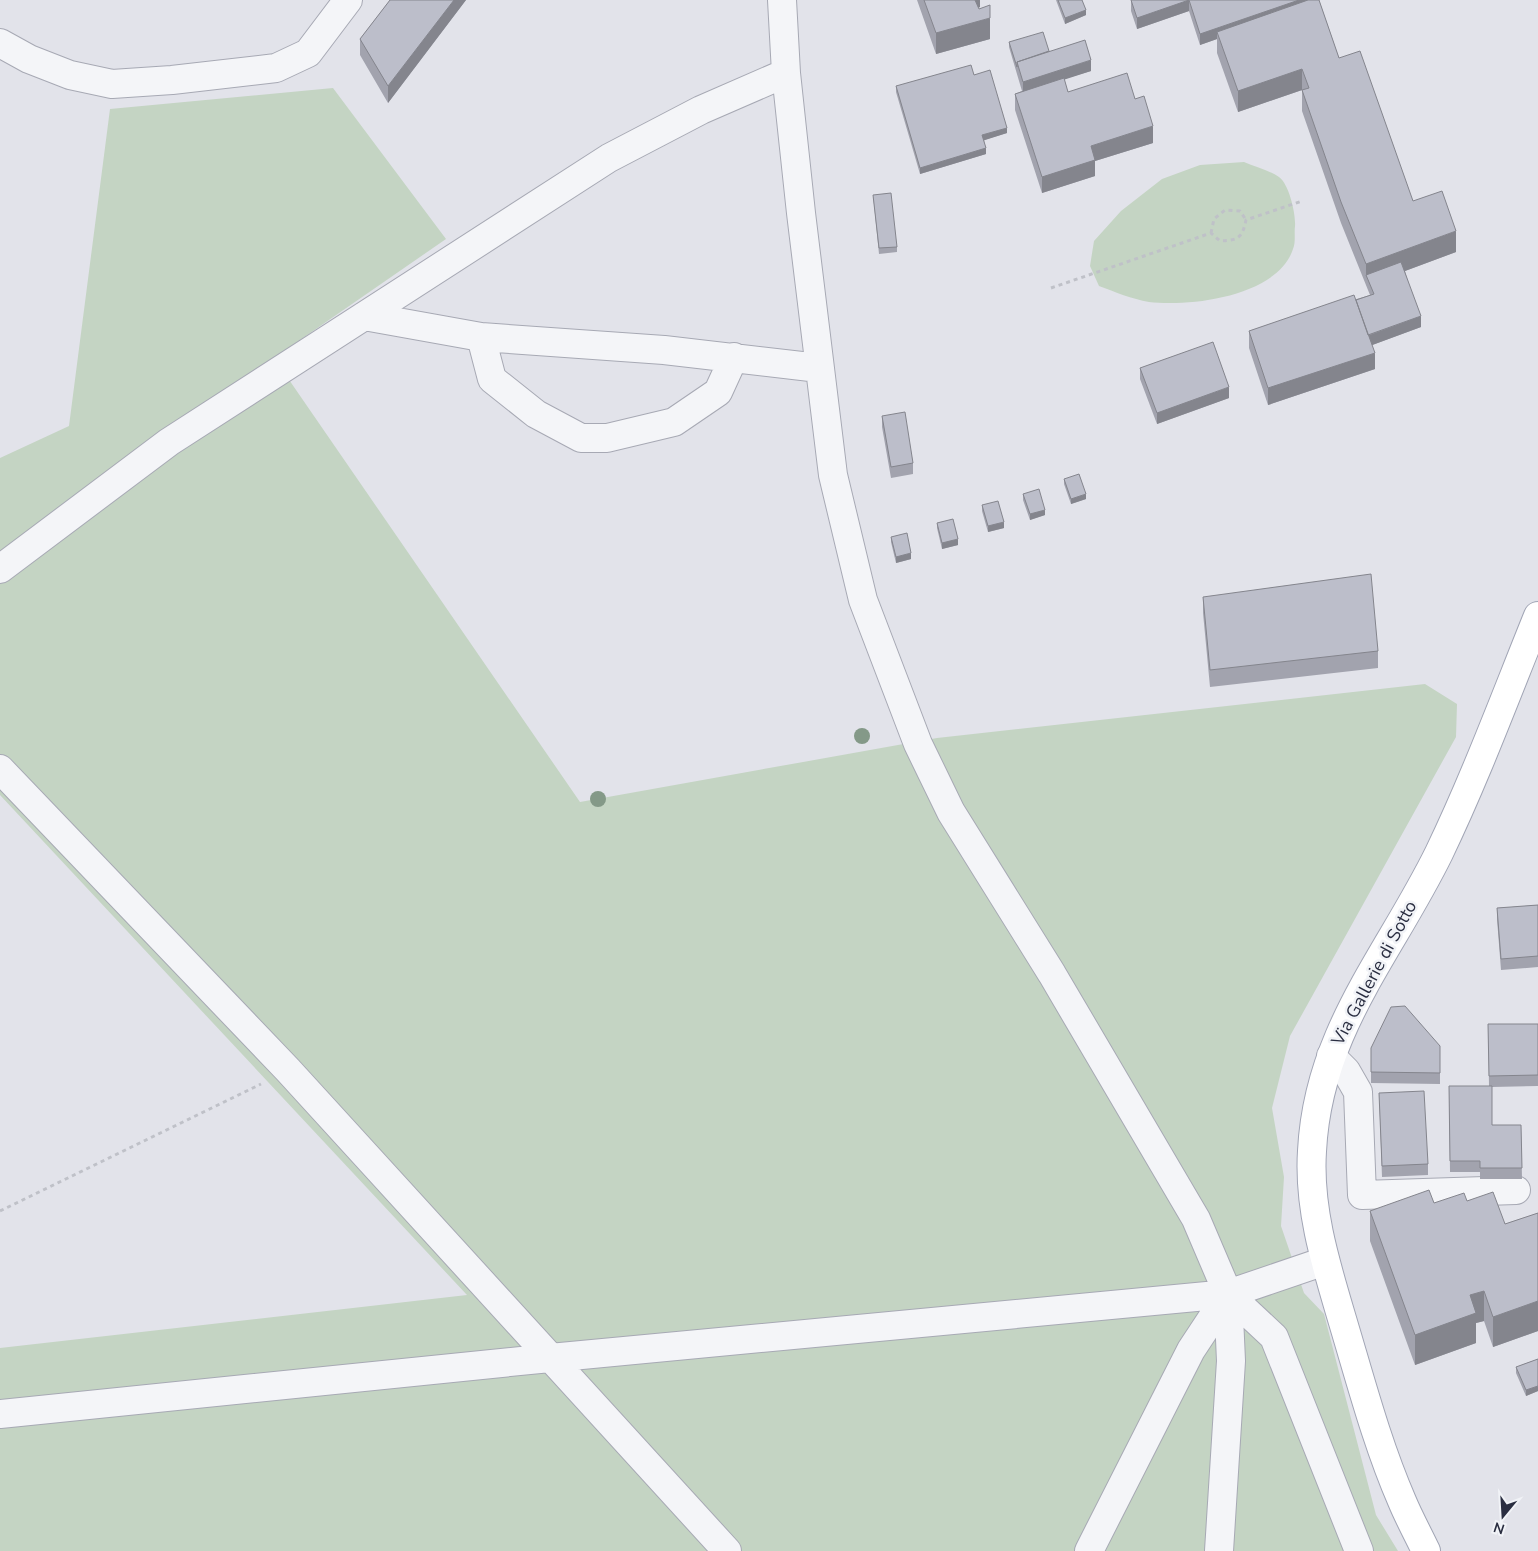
<svg xmlns="http://www.w3.org/2000/svg" width="1538" height="1551" font-family="'Nunito Sans',sans-serif">
	<style>
		.green { fill: #c4d4c3 }
		.lines { fill: none; stroke-linecap: round; stroke-linejoin: round }
		.minor-casing { stroke: #a7a9b4; stroke-width: 30 }
		.major-casing { stroke: #a1a5b5; stroke-width: 30 }
		.path { stroke: #bfc1c8; stroke-width: 3; stroke-dasharray: 4 4; stroke-linecap: butt }
		.minor { stroke: #f4f5f8; stroke-width: 28 }
		.major { stroke: #fff; stroke-width: 28 }
		.tree { fill: #849988 }
		.wall { fill: #a2a3ae }
		.shaded-wall { fill: #84858d }
		.building { fill: #bcbeca; stroke: #84858d }
		.labels { text-anchor: middle; dominant-baseline: central; stroke-width: 5; stroke-linejoin: round; paint-order: stroke }
		.street-label { font-size: 18px; fill: #2a2e41; stroke: #f1f3f7 }
	</style>
	<rect width="100%" height="100%" fill="#e2e3ea"/>
	<path class="green" d="M333 88 446 239 274 358 580 802 937 738 1425 684 1457 704 1456 737 1290 1036 1272 1108 1284 1177 1281 1226 1304 1293 1324 1314 1376 1515 1398 1551H0V1348L467 1295 0 795V458L69 426 110 109Z
		M1244 162C1255 167 1269 170 1279 177 1289 184 1296 214 1295 226 1294 233 1296 242 1293 249 1278 296 1191 307 1149 302 1132 299 1115 292 1099 286L1090 266 1094 241 1121 211 1162 179 1200 165Z"/>
	<g class="lines">
		<g class="minor-casing">
			<path id="minor" d="M782 0 786 73 801 213 833 475 863 600 918 744 951 812 1052 974 1196 1219 1228 1294 1231 1361 1219 1551
				M0 43 29 59 70 75 112 84 172 80 276 68 308 53 348 0
				M364 316 481 337 664 350 819 368
				M481 337 492 379 536 414 581 438H607L674 422 718 392 734 357
				M0 569 169 442 609 158 701 110 786 73
				M0 769 288 1070 727 1551
				M1331 1056 1346 1071 1358 1092 1362 1195 1516 1190
				M1228 1294 1274 1337 1359 1551
				M0 1414 550 1358 1228 1294 1325 1261
				M1089 1551 1191 1350 1228 1294"/>
		</g>
		<g class="major-casing">
			<path id="major" d="M1426 1551C1418 1534 1409 1518 1402 1501 1378 1446 1362 1386 1345 1329 1328 1271 1308 1212 1312 1151 1318 1031 1389 955 1439 853 1476 776 1506 695 1538 616"/>
		</g>
		<path class="path" d="M1211 233 1214 219 1225 210 1240 211 1246 220
			M1051 288 1211 233 1220 241C1238 240 1242 239 1246 220L1302 201
			M0 1211 261 1084"/>
		<use href="#minor" class="minor"/>
		<use href="#major" class="major"/>
	</g>
	<g class="tree">
		<circle cx="862" cy="736" r="8"/>
		<circle cx="598" cy="799" r="8"/>
	</g>
	<path class="wall" d="M390 0H466L388 103 360 55V39Z
		M917 0H980V7L978 8 990 39 936 54Z
		M1056 0H1082L1086 15 1065 24Z
		M1131 0H1319L1339 58 1413 201 1456 252 1405 271 1421 327 1372 345 1375 369 1268 405 1249 348V331L1370 295 1341 223 1302 111V90L1238 112 1217 53V39L1200 45 1189 11 1137 29 1131 11Z
		M1009 42 1049 51 1091 71 1064 79 1068 92 1135 99 1153 143 1095 161V176L1042 193 1015 110V94L1022 91 1009 47Z
		M974 75 1007 133 984 140 986 154 920 174 896 92V86Z
		M873 195 897 247V252L879 254Z
		M1140 368 1229 398 1157 424 1140 379Z
		M882 416 913 463V474L891 478 882 427Z
		M1064 479 1086 499 1071 504 1064 484Z
		M1023 494 1045 515 1030 520 1023 500Z
		M982 505 1004 528 988 532 982 511Z
		M937 523 958 545 942 549 937 528Z
		M891 537 911 559 896 563 891 542Z
		M1203 597 1378 651V668L1210 687 1203 613Z
		M1538 905V967L1501 970 1497 919V908Z
		M1488 1024H1538V1086L1492 1087V1125H1521L1522 1179H1480V1172H1450L1449 1086H1489Z
		M1440 1046V1084L1371 1083V1048Z
		M1379 1093 1428 1164V1175L1382 1177Z
		M1467 1201 1505 1224 1538 1213V1331L1493 1347 1484 1321 1476 1323V1343L1415 1365 1370 1241V1211L1434 1203Z
		M1538 1359V1391L1526 1396 1516 1373V1367Z"/>
	<path class="shaded-wall" d="M454 0H466L388 103V86Z
		M971 0H980V7L971 10Z
		M1189 0V11L1137 29V18Z
		M1299 0H1316L1217 32V39L1200 45V34Z
		M1086 10V15L1065 24V18Z
		M990 18V39L936 54V33Z
		M1091 60V71L1023 93V82Z
		M1302 69V90L1238 112V91Z
		M1153 126V143L1095 161V176L1042 193V177L1091 146Z
		M1007 128V133L982 141V135Z
		M986 148V154L920 174V168Z
		M1456 231V252L1370 284 1366 275V264Z
		M1421 316V327L1367 347V336Z
		M1375 353V369L1268 405V388Z
		M1229 387V398L1157 424V413Z
		M1086 494V499L1071 504V499Z
		M1045 510V515L1030 520V514Z
		M1004 522V528L988 532V526Z
		M958 539V545L942 549V543Z
		M911 553V559L896 563V557Z
		M1484 1291V1321L1476 1323V1343L1415 1365V1335L1470 1295Z
		M1538 1301V1331L1493 1347V1317Z
		M1538 1386V1391L1526 1396V1390Z"/>
	<path class="building" d="M390 0H454L388 86 360 39Z
		M924 0H975L979 9 990 5V18L936 33Z
		M1058 0H1082L1086 10 1065 18Z
		M1131 0H1189L1137 18Z
		M1189 0H1299L1200 34Z
		M1308 0H1319L1339 58 1360 51 1413 201 1442 191 1456 231 1366 264 1341 202 1302 90 1309 88 1302 69 1238 91 1217 32Z
		M1043 32 1049 51 1017 62V67L1009 42Z
		M1085 40 1091 60 1023 82 1017 62Z
		M971 65 974 75 990 70 1007 128 982 135 986 148 920 168 896 86Z
		M1127 73 1135 99 1144 96 1153 126 1091 146 1095 160 1042 177 1015 94 1064 78 1068 92Z
		M891 193 897 247 879 248 873 195Z
		M1401 262 1421 316 1368 335 1356 300 1374 294 1366 275Z
		M1354 295 1375 353 1268 388 1249 331Z
		M1213 342 1229 387 1157 413 1140 368Z
		M905 412 913 463 891 467 882 416Z
		M1079 474 1086 494 1071 499 1064 479Z
		M1039 489 1045 510 1030 514 1023 494Z
		M998 501 1004 522 988 526 982 505Z
		M953 519 958 539 942 543 937 523Z
		M907 533 911 553 896 557 891 537Z
		M1371 574 1378 651 1210 670 1203 597Z
		M1538 905V956L1501 959 1497 908Z
		M1405 1006 1440 1046V1073L1371 1072V1048L1391 1007Z
		M1488 1024H1538V1075L1489 1076Z
		M1449 1086H1492V1125H1521L1522 1168H1480V1161H1450Z
		M1424 1091 1428 1164 1382 1166 1379 1093Z
		M1429 1190 1434 1203 1464 1193 1467 1201 1493 1192 1505 1224 1538 1213V1301L1493 1317 1484 1291 1470 1295 1476 1313 1415 1335 1370 1211Z
		M1538 1359V1386L1526 1390 1516 1367Z"/>
	<g class="labels">
		<g class="street-label">
			<text transform="translate(1374 973) rotate(-62)">Via Gallerie di Sotto</text>
		</g>
	</g>
	<g transform="translate(1503 1516) rotate(198)" stroke="#f1f3f7" stroke-width="4" paint-order="stroke">
	<path d="M0-4L9 19L0 12L-9 19Z" fill="#2a2e41"/>
	<text y="-8" font-size="14" font-weight="bold" text-anchor="middle" fill="#2a2e41">N</text>
	</g>
</svg>
